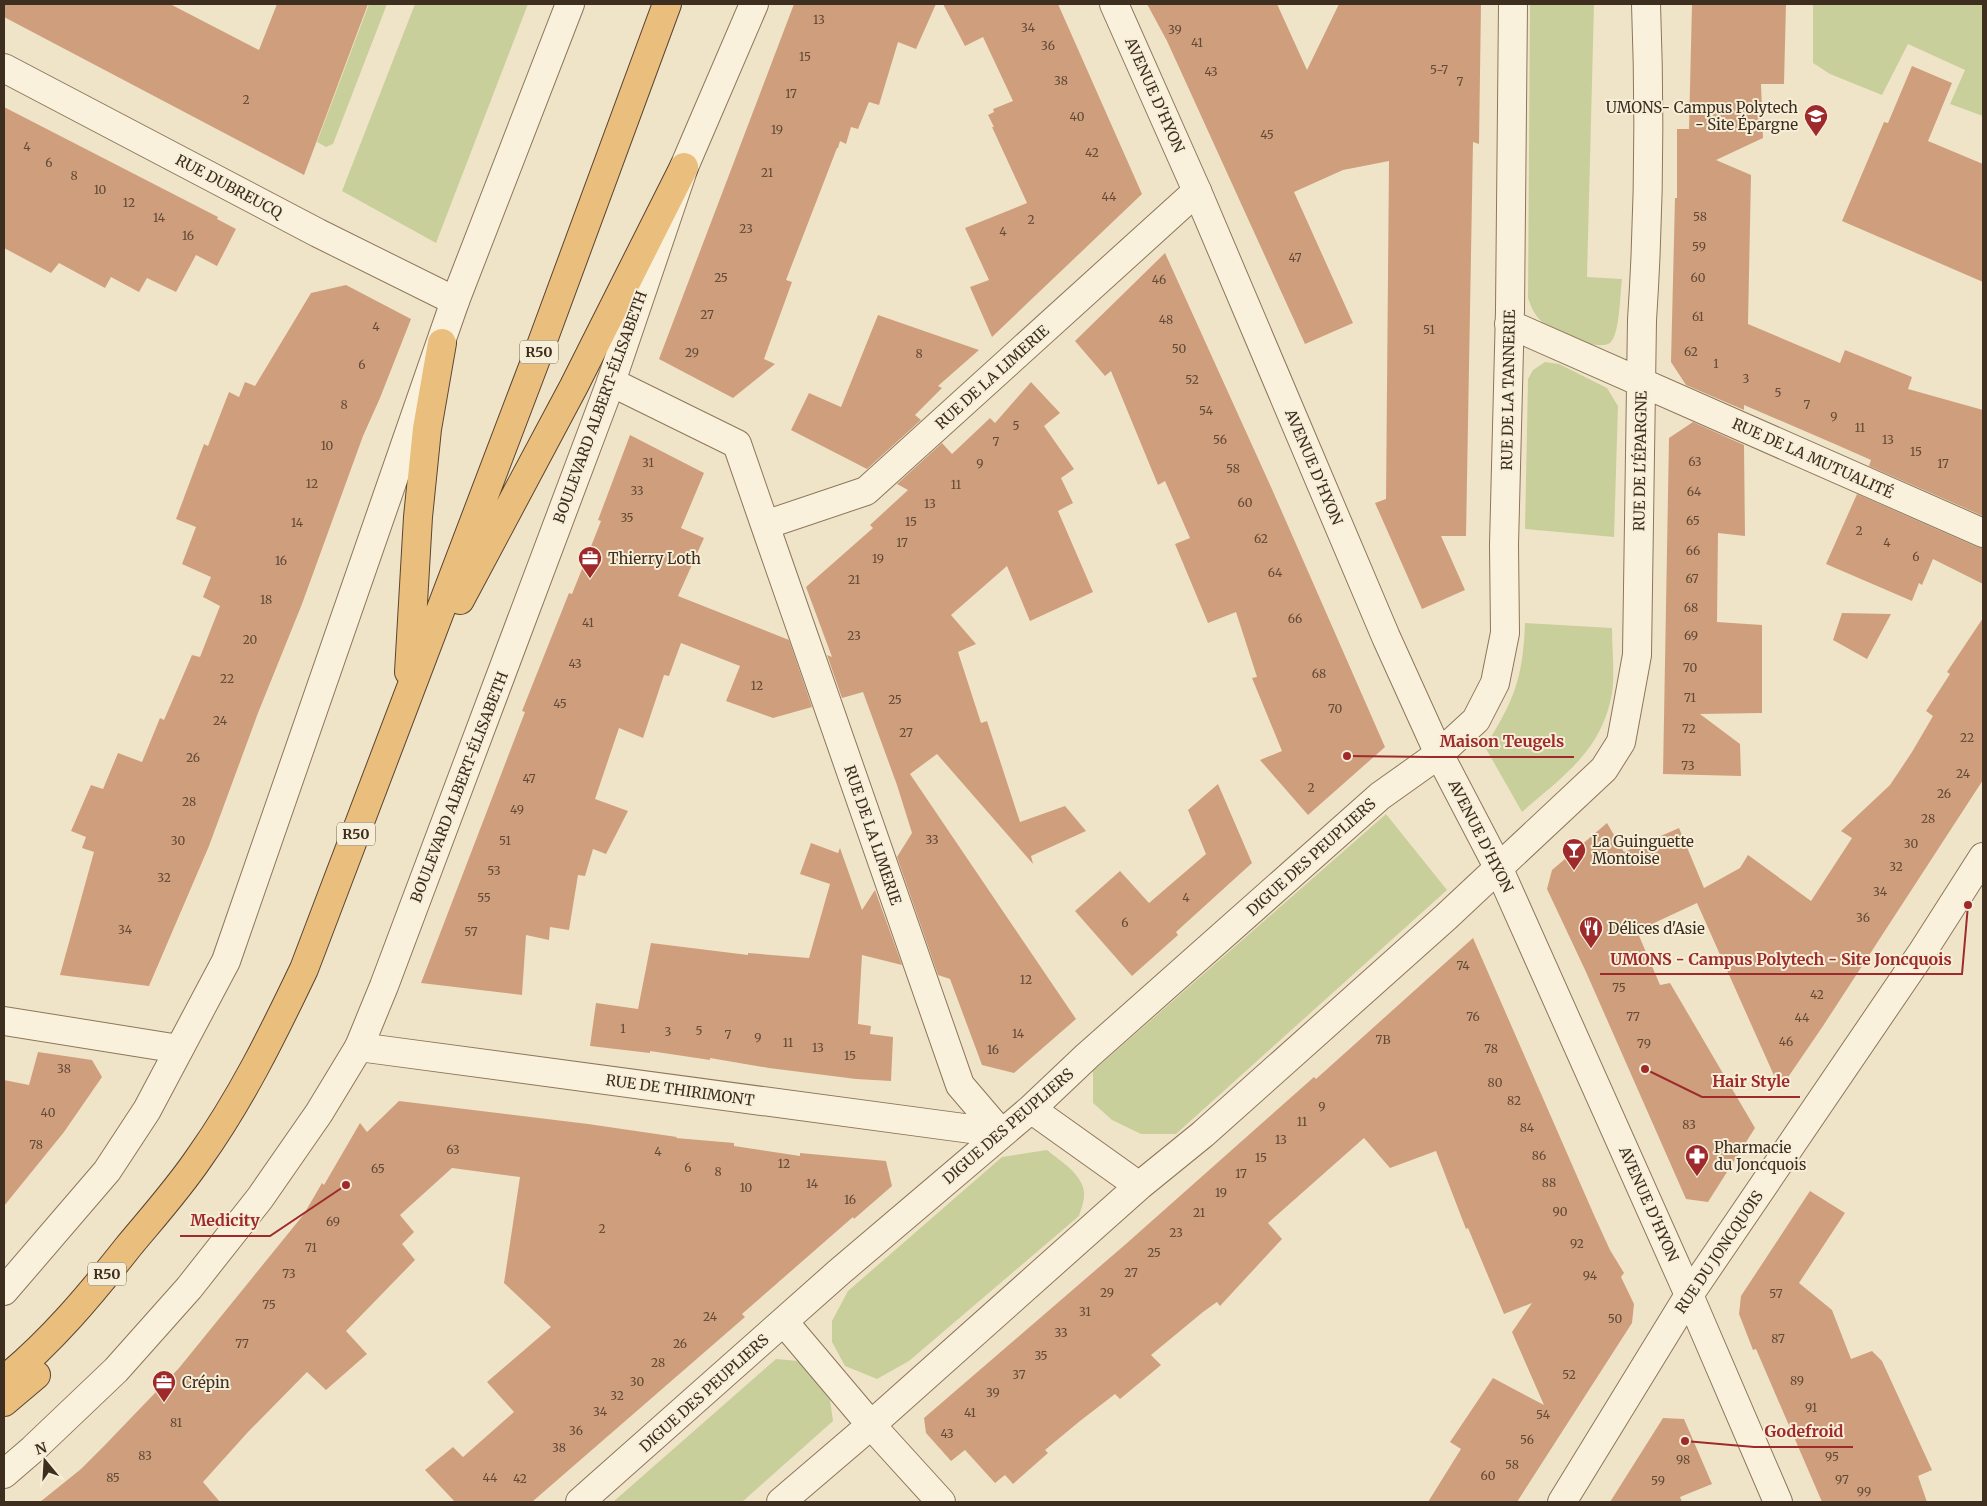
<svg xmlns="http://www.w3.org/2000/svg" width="1987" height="1506" font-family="Merriweather,serif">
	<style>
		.green { fill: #c9cf9b }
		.building { fill: #cf9f7d }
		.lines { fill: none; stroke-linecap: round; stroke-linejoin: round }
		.minor-casing { stroke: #8d765c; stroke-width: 30 }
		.tertiary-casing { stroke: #8d765c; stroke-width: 30 }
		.trunk-casing { stroke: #5b4430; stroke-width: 30 }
		.minor { stroke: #faf1dc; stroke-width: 28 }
		.tertiary { stroke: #faf1dc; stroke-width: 28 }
		.trunk { stroke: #eabe7c; stroke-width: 28 }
		.labels { text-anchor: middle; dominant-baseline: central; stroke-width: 4; stroke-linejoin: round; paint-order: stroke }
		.number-label { font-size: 12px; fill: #624a37 }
		.shield { fill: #f7eed8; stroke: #756857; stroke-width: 1 }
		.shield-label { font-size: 14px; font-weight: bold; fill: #3d2e20 }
		.street-label { font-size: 15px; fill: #3d2e20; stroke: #f7eed8 }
		.poi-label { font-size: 15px; fill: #3d2e20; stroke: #f7eed8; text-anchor: start }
		.leader { fill: none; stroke: #9e2a2b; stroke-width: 2 }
		.callout-dot { fill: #9e2a2b; stroke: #f7eed8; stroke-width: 2 }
		.callout-label { font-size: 16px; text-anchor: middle; font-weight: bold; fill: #9e2a2b; stroke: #f7eed8; stroke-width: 4; stroke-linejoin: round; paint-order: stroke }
	</style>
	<rect width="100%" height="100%" fill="#f0e4c8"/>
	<path class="green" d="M369 4H387L333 144 326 147 317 142Z
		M415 4H528L436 243 342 191Z
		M1530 4H1594L1587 277 1622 279C1620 293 1620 335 1610 343 1596 352 1552 331 1541 321 1534 314 1531 307 1528 298Z
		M1813 4H1983V116L1950 104 1965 70 1908 44 1882 95 1830 74 1813 63Z
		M1545 362 1559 364 1607 388 1618 406 1614 537 1525 529 1528 379 1533 370Z
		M1525 623 1612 628C1612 649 1615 673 1612 693 1602 751 1563 776 1522 812L1485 747C1514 700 1523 679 1525 623Z
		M1386 814 1447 890 1176 1134H1141L1112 1120 1093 1103V1071Z
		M1047 1150C1060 1161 1086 1176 1084 1196 1084 1202 1081 1209 1079 1216L909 1361 877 1379 845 1366 832 1342V1321L848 1291 1002 1157Z
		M776 1359 799 1361 830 1400 833 1421 742 1502H613Z"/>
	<path class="building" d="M4 4H170L259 50 277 4H368L304 175 4 17Z
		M794 4H936L916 49 898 42 879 105 869 102 858 129 851 127 846 144 840 141 838 148H837L786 280 792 282 764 359 775 364 733 398 659 359Z
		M943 4H1058L1142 194 992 337 970 287 989 280 965 228 1027 203 992 127H994L988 115 994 112 993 109 1013 101 983 37 965 46Z
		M1147 4H1277L1307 70 1339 4H1481L1479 144 1473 142 1466 536H1441L1465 590 1422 609 1375 503 1386 499 1389 161 1343 170 1294 192 1353 323 1305 344 1167 41Z
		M1692 4H1786L1784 84H1761L1763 138 1716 160 1751 175 1748 324 1840 363 1845 350 1912 377 1908 389 1983 410V516L1869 466 1871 460 1837 445 1744 405V410L1686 385 1671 362 1675 198H1677V129H1689Z
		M1912 66 1952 83 1928 141 1983 164V282L1842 221 1884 122 1888 123Z
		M4 107 218 217 217 219 236 229 217 266 196 255 176 292 147 278 139 292 111 277 105 288 59 263 51 273 4 248Z
		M1165 253 1271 487 1385 747 1308 815 1260 760 1282 751 1252 678 1257 677 1236 612 1208 623 1175 544 1190 538 1165 481 1158 485 1111 371 1105 376 1075 341Z
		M346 285 411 319 380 398 363 436 302 604 258 713 209 846 149 986 60 975 94 852 82 848 86 837 71 831 91 785 103 789 118 753 142 762 160 718 164 720 192 655 200 657 220 606 203 597 211 577 182 564 196 527 176 519 204 444 208 446 229 392 239 397 245 382 255 386 311 293Z
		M878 315 979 350 938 386 942 388 915 415 921 420 867 469 791 430 809 393 841 407Z
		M1031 382 1060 413 1044 426 1074 469 1061 478 1073 503 1058 511 1093 592 1030 621 1007 566 951 615 976 644 958 652 981 723 987 721 1020 822 1065 806 1086 831 1031 856 1033 864 937 754 910 774 1076 1019 1014 1073 982 1065 950 979 938 975 897 857 912 833 897 785 863 692 842 698 827 655 832 657 806 587 873 528 870 525 908 490 897 484 942 443 952 454 990 418 995 423Z
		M1693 422 1744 445 1745 536 1718 533 1717 622 1762 625V713L1700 714 1740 744 1741 776 1663 774 1669 438Z
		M630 435 704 473 681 528 704 538 678 596 789 640 812 707 773 718 726 701 740 666 681 643 669 676 664 675 643 738 619 728 595 799 628 811 606 854 593 849 585 876 578 875 569 930 550 927 549 940 526 935 522 995 421 983 525 712 522 711 569 593 572 594 586 559 601 521 598 520Z
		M1857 494 1977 547 1983 548V584L1933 559 1922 585 1919 583 1912 601 1826 564Z
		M1842 613 1891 614 1867 659 1833 640Z
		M1983 618V780L1823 1026 1780 1089 1697 903 1637 931 1660 985 1670 983 1755 1128 1708 1202 1686 1199 1586 972 1547 889 1552 870 1607 823 1624 852 1679 828 1704 888 1740 868 1748 855 1811 901 1852 838 1841 831 1890 785 1912 752 1933 716 1926 711 1950 674 1947 672Z
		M1218 784 1252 863 1176 932 1178 935 1132 976 1075 911 1120 871 1149 903 1206 854 1188 810Z
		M811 843 838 853 840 848 862 910 875 890 902 965 862 955 858 1024 871 1026 870 1034 893 1037 891 1081 856 1079 769 1068 710 1058V1060L650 1051V1053L590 1046 596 1003 638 1009 651 943 748 955V953L809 958 830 884 800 874Z
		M1473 938 1594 1215 1610 1250 1624 1273 1621 1277 1634 1304 1632 1323 1517 1502H1428L1461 1449 1450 1442 1493 1378 1544 1405 1512 1332 1532 1303 1504 1314 1468 1228 1466 1229 1436 1151 1390 1168 1364 1138 1268 1223 1282 1239 1220 1306 1217 1302 1203 1312 1151 1355 1161 1365 1120 1399 1115 1394 1080 1421 1045 1450 1048 1453 1013 1484 1005 1475 995 1483 965 1450 951 1461 926 1433 924 1418 1127 1243 1314 1077 1316 1079Z
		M38 1052 92 1060 102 1077 64 1132 4 1206V1080L29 1085Z
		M399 1101 588 1124 677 1137 676 1138 734 1143V1146L800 1156V1153L886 1161 892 1186 854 1219 853 1217 742 1314 745 1317 532 1502H455L425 1470 453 1447 463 1457 514 1412 487 1382 551 1327 504 1283 520 1177 452 1168 400 1215 414 1232 402 1244 415 1260 346 1331 367 1354 326 1390 307 1372 248 1432 203 1482 220 1502H40L81 1469 104 1446 179 1368 304 1214 322 1183 324 1185 360 1123 367 1132Z
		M1810 1191 1845 1213 1799 1283 1832 1310 1851 1359 1872 1351 1882 1361 1932 1470 1918 1476 1927 1502H1822L1756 1349 1753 1350 1739 1314 1741 1296Z
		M1663 1418 1684 1419 1712 1484 1680 1497 1682 1502H1610Z"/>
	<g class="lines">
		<g class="minor-casing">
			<path id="minor" d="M4 68 318 233 455 301
				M1509 324 1983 533
				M611 382 737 444 765 525
				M4 1021 179 1049
				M359 1047 1001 1133
				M1031 1109 1139 1186
				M1001 1133 960 1085 765 525 866 491 1197 191
				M784 1322 871 1425 941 1502
				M580 1502 838 1273 1031 1109 1087 1056 1380 796 1439 754 1476 720 1495 683 1505 633 1504 545 1510 310 1513 4
				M781 1502 871 1425 1139 1186 1203 1134 1446 917 1604 769 1621 742 1637 655 1642 320C1649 215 1650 109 1646 4
				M1562 1502 1689 1295 1921 954 1983 857"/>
		</g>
		<g class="tertiary-casing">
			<path id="tertiary" d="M1114 4 1197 191 1386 637 1439 754 1498 867 1689 1295 1778 1502
				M4 1291 107 1171 147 1110 226 961 455 301 570 4
				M4 1474 33 1449 116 1370 189 1288 260 1198 319 1113 359 1047 384 986 611 382 684 167 754 4"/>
		</g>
		<g class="trunk-casing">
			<path id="trunk" d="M460 600 574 386 684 167
				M409 672 418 517 427 429 442 343
				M4 1380C51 1342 91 1294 128 1247 152 1218 178 1189 199 1158 241 1099 273 1034 304 969L539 351 667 4
				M4 1402 36 1375"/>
		</g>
		<use href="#minor" class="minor"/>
		<use href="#tertiary" class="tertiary"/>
		<use href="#trunk" class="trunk"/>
	</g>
	<defs>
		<g id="university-pin" transform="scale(1.25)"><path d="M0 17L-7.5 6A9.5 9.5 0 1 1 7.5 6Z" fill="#9e2a2b" stroke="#f7eed8"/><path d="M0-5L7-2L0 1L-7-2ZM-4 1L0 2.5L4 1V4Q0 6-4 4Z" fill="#fff"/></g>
		<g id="office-pin" transform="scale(1.25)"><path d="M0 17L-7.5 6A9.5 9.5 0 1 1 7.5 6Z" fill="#9e2a2b" stroke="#f7eed8"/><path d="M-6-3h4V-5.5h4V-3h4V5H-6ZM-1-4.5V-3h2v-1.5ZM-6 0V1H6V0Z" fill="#fff"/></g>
		<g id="bar-pin" transform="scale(1.25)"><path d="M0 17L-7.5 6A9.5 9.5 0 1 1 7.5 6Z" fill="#9e2a2b" stroke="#f7eed8"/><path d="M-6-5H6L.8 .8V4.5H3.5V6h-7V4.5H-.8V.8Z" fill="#fff"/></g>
		<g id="restaurant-pin" transform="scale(1.25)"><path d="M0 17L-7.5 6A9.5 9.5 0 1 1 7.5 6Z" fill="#9e2a2b" stroke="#f7eed8"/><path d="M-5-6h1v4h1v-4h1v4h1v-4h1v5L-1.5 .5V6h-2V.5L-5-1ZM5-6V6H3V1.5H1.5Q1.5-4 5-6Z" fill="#fff"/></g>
		<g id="pharmacy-pin" transform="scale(1.25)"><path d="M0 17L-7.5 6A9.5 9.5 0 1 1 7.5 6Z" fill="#9e2a2b" stroke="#f7eed8"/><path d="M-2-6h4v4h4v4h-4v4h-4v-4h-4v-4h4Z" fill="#fff"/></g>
	</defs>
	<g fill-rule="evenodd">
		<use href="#university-pin" x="1816" y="116"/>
		<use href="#office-pin" x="590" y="558"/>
		<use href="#bar-pin" x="1574" y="850"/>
		<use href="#restaurant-pin" x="1591" y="928"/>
		<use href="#pharmacy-pin" x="1697" y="1156"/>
		<use href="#office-pin" x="164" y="1382"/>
	</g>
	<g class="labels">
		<g class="number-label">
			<text x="819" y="19">13</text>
			<text x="1028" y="27">34</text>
			<text x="1175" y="29">39</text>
			<text x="1197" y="42">41</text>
			<text x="1048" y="45">36</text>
			<text x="805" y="56">15</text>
			<text x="1439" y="69">5-7</text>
			<text x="1211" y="71">43</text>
			<text x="1061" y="80">38</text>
			<text x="1460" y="81">7</text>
			<text x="791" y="93">17</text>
			<text x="246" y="99">2</text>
			<text x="1077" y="116">40</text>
			<text x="777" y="129">19</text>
			<text x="1267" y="134">45</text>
			<text x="27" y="146">4</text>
			<text x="1092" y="152">42</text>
			<text x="49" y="162">6</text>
			<text x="767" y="172">21</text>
			<text x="74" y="175">8</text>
			<text x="100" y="189">10</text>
			<text x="1109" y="196">44</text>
			<text x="129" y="202">12</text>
			<text x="1700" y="216">58</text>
			<text x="159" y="217">14</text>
			<text x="1031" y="219">2</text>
			<text x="746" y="228">23</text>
			<text x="1003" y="231">4</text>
			<text x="188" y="235">16</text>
			<text x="1699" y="246">59</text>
			<text x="1295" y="257">47</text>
			<text x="721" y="277">25</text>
			<text x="1698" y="277">60</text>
			<text x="1159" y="279">46</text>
			<text x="707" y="314">27</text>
			<text x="1698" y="316">61</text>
			<text x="1166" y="319">48</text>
			<text x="376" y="326">4</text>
			<text x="1429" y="329">51</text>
			<text x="1179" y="348">50</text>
			<text x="1691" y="351">62</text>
			<text x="692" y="352">29</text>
			<text x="919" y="353">8</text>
			<text x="1716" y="363">1</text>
			<text x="362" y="364">6</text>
			<text x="1746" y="378">3</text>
			<text x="1192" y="379">52</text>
			<text x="1778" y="392">5</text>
			<text x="344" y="404">8</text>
			<text x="1807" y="404">7</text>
			<text x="1206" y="410">54</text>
			<text x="1834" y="416">9</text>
			<text x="1016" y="425">5</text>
			<text x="1860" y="427">11</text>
			<text x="1220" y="439">56</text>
			<text x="1888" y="439">13</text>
			<text x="996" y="441">7</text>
			<text x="327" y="445">10</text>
			<text x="1916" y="451">15</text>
			<text x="1695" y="461">63</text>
			<text x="648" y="462">31</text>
			<text x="980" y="463">9</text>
			<text x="1943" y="463">17</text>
			<text x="1233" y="468">58</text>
			<text x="312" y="483">12</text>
			<text x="956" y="484">11</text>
			<text x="637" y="490">33</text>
			<text x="1694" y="491">64</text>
			<text x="1245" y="502">60</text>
			<text x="930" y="503">13</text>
			<text x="627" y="517">35</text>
			<text x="1693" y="520">65</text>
			<text x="911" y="521">15</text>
			<text x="297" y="522">14</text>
			<text x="1859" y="530">2</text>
			<text x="1261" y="538">62</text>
			<text x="902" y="542">17</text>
			<text x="1887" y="542">4</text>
			<text x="1693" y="550">66</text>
			<text x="1916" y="556">6</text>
			<text x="878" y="558">19</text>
			<text x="281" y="560">16</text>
			<text x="1275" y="572">64</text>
			<text x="1692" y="578">67</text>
			<text x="854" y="579">21</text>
			<text x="266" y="599">18</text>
			<text x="1691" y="607">68</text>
			<text x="1295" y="618">66</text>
			<text x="588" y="622">41</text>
			<text x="854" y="635">23</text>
			<text x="1691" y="635">69</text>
			<text x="250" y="639">20</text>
			<text x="575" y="663">43</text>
			<text x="1690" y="667">70</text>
			<text x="1319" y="673">68</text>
			<text x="227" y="678">22</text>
			<text x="757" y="685">12</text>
			<text x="1690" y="697">71</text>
			<text x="895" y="699">25</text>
			<text x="560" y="703">45</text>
			<text x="1335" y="708">70</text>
			<text x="220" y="720">24</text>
			<text x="1689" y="728">72</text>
			<text x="906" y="732">27</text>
			<text x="1967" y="737">22</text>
			<text x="193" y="757">26</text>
			<text x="1688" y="765">73</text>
			<text x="1963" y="773">24</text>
			<text x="529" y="778">47</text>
			<text x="1311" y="787">2</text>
			<text x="1944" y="793">26</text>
			<text x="189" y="801">28</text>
			<text x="517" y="809">49</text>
			<text x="1928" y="818">28</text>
			<text x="932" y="839">33</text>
			<text x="178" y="840">30</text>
			<text x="505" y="840">51</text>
			<text x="1911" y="843">30</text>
			<text x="1896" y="866">32</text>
			<text x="494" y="870">53</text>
			<text x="164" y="877">32</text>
			<text x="1880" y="891">34</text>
			<text x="484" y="897">55</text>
			<text x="1186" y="897">4</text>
			<text x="1863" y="917">36</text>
			<text x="1125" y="922">6</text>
			<text x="125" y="929">34</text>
			<text x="471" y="931">57</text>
			<text x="1463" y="965">74</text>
			<text x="1026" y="979">12</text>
			<text x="1619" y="987">75</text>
			<text x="1817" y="994">42</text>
			<text x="1473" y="1016">76</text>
			<text x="1633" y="1016">77</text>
			<text x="1802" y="1017">44</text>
			<text x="623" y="1028">1</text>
			<text x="699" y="1030">5</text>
			<text x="668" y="1031">3</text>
			<text x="1018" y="1033">14</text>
			<text x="728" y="1034">7</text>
			<text x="758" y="1037">9</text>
			<text x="1383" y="1039">7B</text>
			<text x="1786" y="1041">46</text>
			<text x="788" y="1042">11</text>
			<text x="1644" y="1043">79</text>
			<text x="818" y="1047">13</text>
			<text x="1491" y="1048">78</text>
			<text x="993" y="1049">16</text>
			<text x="850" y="1055">15</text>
			<text x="64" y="1068">38</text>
			<text x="1495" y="1082">80</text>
			<text x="1514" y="1100">82</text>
			<text x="1322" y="1106">9</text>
			<text x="48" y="1112">40</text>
			<text x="1302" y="1121">11</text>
			<text x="1689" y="1124">83</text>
			<text x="1527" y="1127">84</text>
			<text x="1281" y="1139">13</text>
			<text x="36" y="1144">78</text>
			<text x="453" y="1149">63</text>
			<text x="658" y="1151">4</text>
			<text x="1539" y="1155">86</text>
			<text x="1261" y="1157">15</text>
			<text x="784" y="1163">12</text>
			<text x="688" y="1167">6</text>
			<text x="378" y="1168">65</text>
			<text x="718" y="1171">8</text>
			<text x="1241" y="1173">17</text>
			<text x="1549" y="1182">88</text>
			<text x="812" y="1183">14</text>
			<text x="746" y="1187">10</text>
			<text x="1221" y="1192">19</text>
			<text x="850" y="1199">16</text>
			<text x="1560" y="1211">90</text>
			<text x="1199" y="1212">21</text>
			<text x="333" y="1221">69</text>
			<text x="602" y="1228">2</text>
			<text x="1176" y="1232">23</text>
			<text x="1577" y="1243">92</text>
			<text x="311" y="1247">71</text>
			<text x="1154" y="1252">25</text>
			<text x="1131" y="1272">27</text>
			<text x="289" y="1273">73</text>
			<text x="1590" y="1275">94</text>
			<text x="1107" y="1292">29</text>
			<text x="1776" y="1293">57</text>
			<text x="269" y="1304">75</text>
			<text x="1085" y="1311">31</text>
			<text x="710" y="1316">24</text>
			<text x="1615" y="1318">50</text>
			<text x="1061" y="1332">33</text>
			<text x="1778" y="1338">87</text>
			<text x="242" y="1343">77</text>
			<text x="680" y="1343">26</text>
			<text x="1041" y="1355">35</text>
			<text x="658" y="1362">28</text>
			<text x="1019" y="1374">37</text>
			<text x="1569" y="1374">52</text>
			<text x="1797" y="1380">89</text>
			<text x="637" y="1381">30</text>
			<text x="993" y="1392">39</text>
			<text x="617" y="1395">32</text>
			<text x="1811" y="1407">91</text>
			<text x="600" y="1411">34</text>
			<text x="970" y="1412">41</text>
			<text x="1543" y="1414">54</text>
			<text x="176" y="1422">81</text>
			<text x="576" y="1430">36</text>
			<text x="947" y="1433">43</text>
			<text x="1527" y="1439">56</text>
			<text x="559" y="1447">38</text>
			<text x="145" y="1455">83</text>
			<text x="1832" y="1456">95</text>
			<text x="1683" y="1459">98</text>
			<text x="1512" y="1464">58</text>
			<text x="1488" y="1475">60</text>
			<text x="113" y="1477">85</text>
			<text x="490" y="1477">44</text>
			<text x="520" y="1478">42</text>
			<text x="1842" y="1479">97</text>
			<text x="1658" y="1480">59</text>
			<text x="1864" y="1491">99</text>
		</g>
		<g class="shield">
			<rect x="520" y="340.5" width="38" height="23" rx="4"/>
			<rect x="337" y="822.5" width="38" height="23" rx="4"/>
			<rect x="88" y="1262.5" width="38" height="23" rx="4"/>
		</g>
		<g class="shield-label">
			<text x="539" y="352">R50</text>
			<text x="356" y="834">R50</text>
			<text x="107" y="1274">R50</text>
		</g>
		<g class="street-label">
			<text transform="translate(1155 95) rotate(66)">AVENUE D'HYON</text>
			<text transform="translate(229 186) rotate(28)">RUE DUBREUCQ</text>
			<text transform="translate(992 377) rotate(-42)">RUE DE LA LIMERIE</text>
			<text transform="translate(1508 390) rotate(-89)">RUE DE LA TANNERIE</text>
			<text transform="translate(600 407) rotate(-70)">BOULEVARD ALBERT-ÉLISABETH</text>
			<text transform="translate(1813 458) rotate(24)">RUE DE LA MUTUALITÉ</text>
			<text transform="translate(1640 461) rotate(-89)">RUE DE L'ÉPARGNE</text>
			<text transform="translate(1314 467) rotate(67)">AVENUE D'HYON</text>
			<text transform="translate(459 787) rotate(-69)">BOULEVARD ALBERT-ÉLISABETH</text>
			<text transform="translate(873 835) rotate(71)">RUE DE LA LIMERIE</text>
			<text transform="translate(1481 836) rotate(63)">AVENUE D'HYON</text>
			<text transform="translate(1311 857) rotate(-42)">DIGUE DES PEUPLIERS</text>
			<text transform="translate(680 1090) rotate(8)">RUE DE THIRIMONT</text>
			<text transform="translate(1008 1126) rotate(-41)">DIGUE DES PEUPLIERS</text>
			<text transform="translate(1649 1204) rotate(66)">AVENUE D'HYON</text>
			<text transform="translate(1719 1252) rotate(-56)">RUE DU JONCQUOIS</text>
			<text transform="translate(704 1393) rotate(-42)">DIGUE DES PEUPLIERS</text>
		</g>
		<g class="poi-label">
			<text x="1798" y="107" text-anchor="end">UMONS- Campus Polytech<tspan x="1798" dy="17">- Site Épargne</tspan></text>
			<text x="608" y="558">Thierry Loth</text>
			<text x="1592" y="841">La Guinguette<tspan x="1592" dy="17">Montoise</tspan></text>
			<text x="1608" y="928">Délices d'Asie</text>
			<text x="1714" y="1147">Pharmacie<tspan x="1714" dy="17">du Joncquois</tspan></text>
			<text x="182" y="1382">Crépin</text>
		</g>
	</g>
	<path class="leader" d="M1347 756L1429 757H1574M1968 905L1962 974H1600M1645 1069L1702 1097H1800M346 1185L270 1236H180M1685 1441L1754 1447H1853"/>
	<g class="callout-dot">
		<circle cx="1347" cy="756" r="5"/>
		<circle cx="1968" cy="905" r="5"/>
		<circle cx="1645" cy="1069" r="5"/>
		<circle cx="346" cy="1185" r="5"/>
		<circle cx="1685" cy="1441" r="5"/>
	</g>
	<g class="callout-label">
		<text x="1502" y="747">Maison Teugels</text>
		<text x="1781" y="965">UMONS - Campus Polytech - Site Joncquois</text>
		<text x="1751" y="1087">Hair Style</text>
		<text x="225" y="1226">Medicity</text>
		<text x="1804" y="1437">Godefroid</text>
	</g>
	<rect width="1987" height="1506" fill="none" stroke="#3d2e20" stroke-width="10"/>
	<g transform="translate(45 1461) rotate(342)" stroke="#f7eed8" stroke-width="4" paint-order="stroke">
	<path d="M0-4L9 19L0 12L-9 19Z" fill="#3d2e20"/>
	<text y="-8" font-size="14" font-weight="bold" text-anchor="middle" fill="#3d2e20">N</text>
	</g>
</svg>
